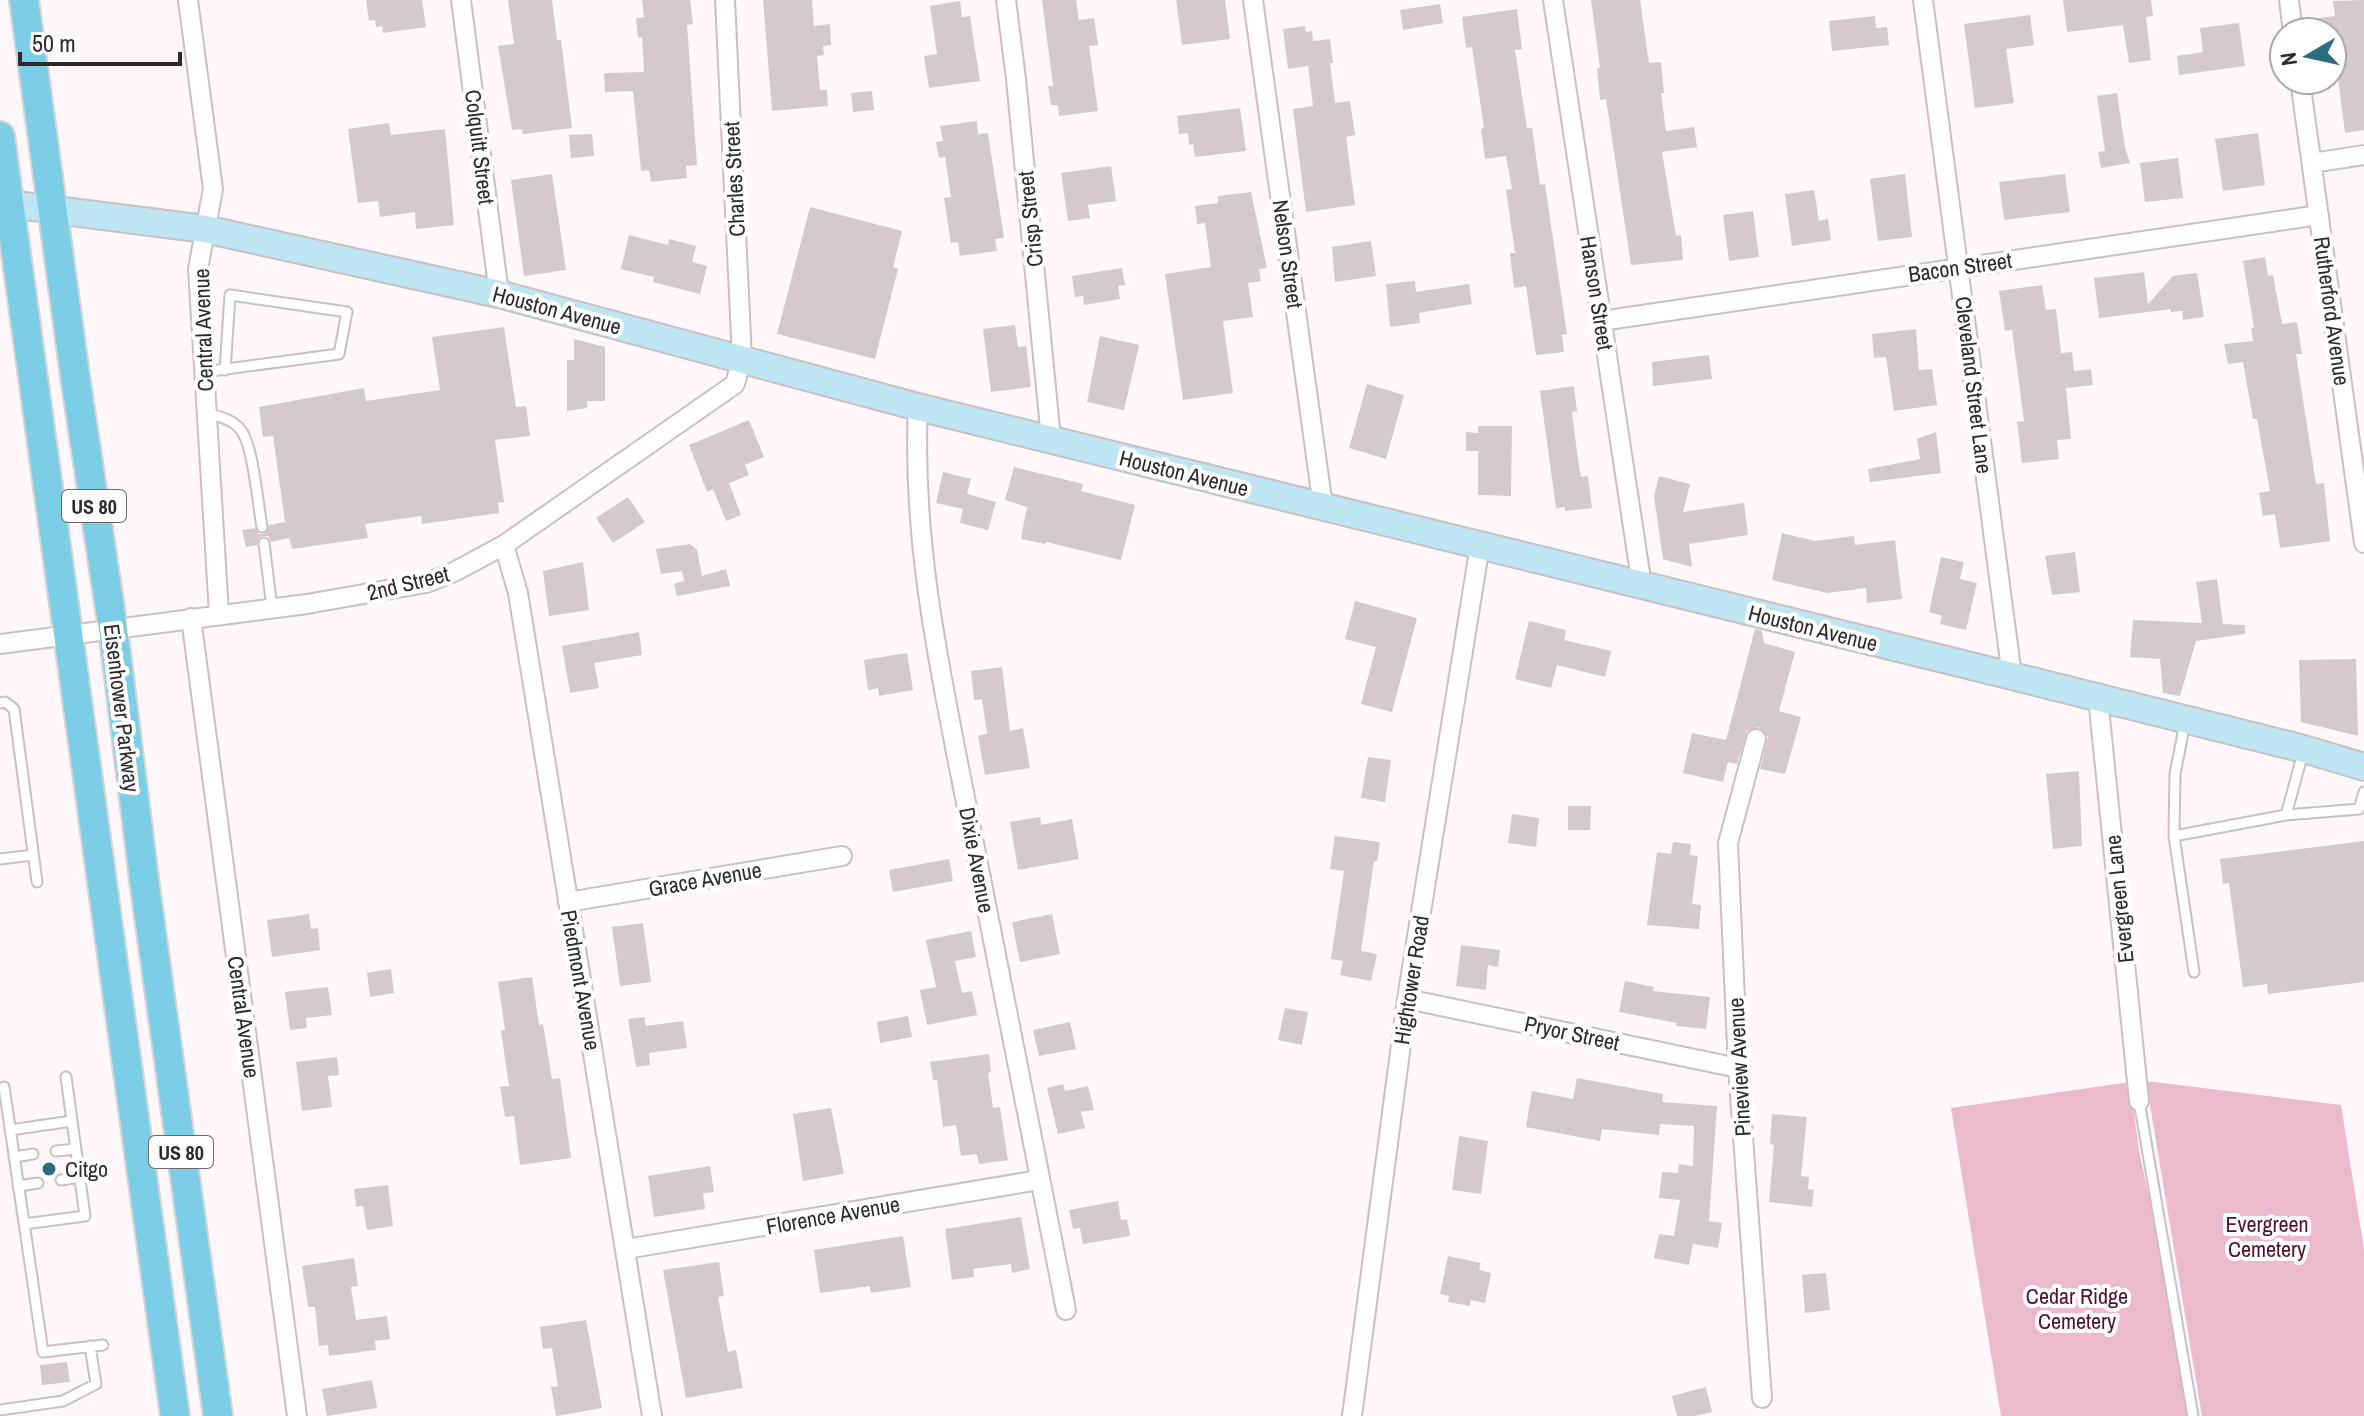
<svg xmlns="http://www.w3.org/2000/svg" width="2364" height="1416" font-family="'Archivo Narrow',sans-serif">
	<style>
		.green { fill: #ebbacc }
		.building { fill: #d6c9cd }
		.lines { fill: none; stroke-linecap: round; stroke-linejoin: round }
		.lane-casing { stroke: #ccbfc3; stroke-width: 13 }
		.street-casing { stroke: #ccbfc3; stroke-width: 22 }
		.secondary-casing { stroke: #ccbfc3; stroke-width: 30 }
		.primary-casing { stroke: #d5d4d5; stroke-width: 32 }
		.lane { stroke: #fff; stroke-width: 9 }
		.street { stroke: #fff; stroke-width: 18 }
		.secondary { stroke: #bee6f2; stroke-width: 26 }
		.primary { stroke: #7ccde6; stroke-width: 28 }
		.poi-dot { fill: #2e6c82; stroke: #fff; stroke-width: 3 }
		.labels { text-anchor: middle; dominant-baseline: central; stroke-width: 8; stroke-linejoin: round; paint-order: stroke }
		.shield { fill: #fff; stroke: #6d696b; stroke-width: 2 }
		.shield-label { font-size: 20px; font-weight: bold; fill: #2e292b }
		.street-label { font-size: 22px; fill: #2e292b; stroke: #fff }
		.poi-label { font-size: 22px; fill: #2e292b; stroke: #fff; text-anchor: start }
		.park-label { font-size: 22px; fill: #521030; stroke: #fff }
	</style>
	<rect width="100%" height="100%" fill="#fff7f9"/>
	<path class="green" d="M2146 1081 2341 1105 2364 1250V1416H2202Z
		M2130 1082 2139 1151 2169 1289 2189 1416H2001L1951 1108Z"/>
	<path class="building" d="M366 0H422L426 27 383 33 382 26 376 27 375 20 369 21Z
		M508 0H552L557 40H561L572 128 523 134 522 129 512 130 498 46 514 44Z
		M642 0H690L693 24 687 25 697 165 686 166 687 178 651 182 649 170 641 171 633 91 605 92 604 73 644 72 642 37 638 38 636 18 644 17Z
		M763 0H812L814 26 830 24 831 45 823 46 824 55 817 56 820 90H827L828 106 772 111Z
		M1042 0H1076L1079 20 1094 18 1098 45 1089 46 1098 111 1059 116 1058 105H1051L1048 86H1053Z
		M1176 0H1225L1230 39 1182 45Z
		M1591 0H1640L1649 63 1661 62 1664 93H1661L1666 131 1694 127 1697 147 1662 152 1676 236 1681 235 1683 260 1631 265 1606 99 1600 100 1597 68H1600Z
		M2063 0H2151L2153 16 2146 17 2151 60 2129 63 2123 25 2067 32Z
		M2364 0V130L2345 133 2332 32H2305L2304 20 2335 16 2333 1Z
		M960 1 962 17 970 16 980 81 929 88 924 56 937 54 930 6Z
		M1440 4 1443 23 1403 30 1400 10Z
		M1517 9 1522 49 1515 50 1527 128H1532L1540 185 1545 184 1567 334 1562 335 1564 352 1536 355 1526 286 1514 288 1510 253H1515L1506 190 1512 189 1506 156 1485 159 1481 129 1484 128 1472 47 1466 48 1462 17Z
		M2030 15 2034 45 2006 49 2014 103 1975 108 1964 24Z
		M1875 16 1876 28 1887 27 1889 45 1832 51 1829 21Z
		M2239 23 2245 66 2179 75 2177 56 2203 52 2200 28Z
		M1305 26 1306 32 1312 31 1313 41 1330 39 1333 63H1330L1335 103 1350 101 1355 135 1346 137 1355 205 1306 212 1293 109 1313 106 1308 66 1288 69 1283 29Z
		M872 91 874 110 853 112 851 93Z
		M2117 93 2125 147 2130 163 2101 168 2098 152 2105 151 2097 96Z
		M1240 108 1246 151 1195 157 1193 144 1189 145 1188 133 1179 134 1177 116Z
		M977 121 978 134 988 133 1004 238 995 239 997 251 960 256 958 242 951 243 944 198 951 197 945 157 939 158 936 142 943 141 940 126Z
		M389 123 391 135 445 129 454 225 416 229 415 212 380 217 378 201 358 203 348 129Z
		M2258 133 2265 185 2223 191 2215 139Z
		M592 134 594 156 571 158 569 135Z
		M2178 158 2183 198 2145 202 2140 163Z
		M1111 166 1116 201 1088 205 1090 218 1068 221 1061 173Z
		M552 174 566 270 524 276 511 180Z
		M1905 174 1912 237 1878 241 1870 179Z
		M2065 174 2070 212 2004 220 1999 182Z
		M1814 190 1819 221 1828 219 1831 240 1792 246 1785 194Z
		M1251 192 1267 268 1259 269 1261 281 1248 283 1253 317 1223 321 1233 393 1183 400 1165 274 1211 267 1205 223 1197 224 1195 206 1218 203V196Z
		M810 207 902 231 893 267 898 269 875 359 777 334Z
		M1753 211 1759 257 1729 261 1723 215Z
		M629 235 668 245 669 239 696 246 692 262 707 266 700 294 653 282 654 277 621 269Z
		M1371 241 1376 276 1335 282 1332 247Z
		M2265 257 2268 276 2273 275 2282 324 2297 322 2302 354H2296L2316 484 2324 483 2330 541 2280 548 2275 514 2263 516 2259 493 2270 491 2257 419H2253L2243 362 2228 364 2224 344 2253 341 2251 328H2254L2243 261Z
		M1122 268 1125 285 1118 286 1120 299 1084 305 1083 296 1075 297 1072 276Z
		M2144 272 2148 304 2173 276 2197 273 2204 317 2183 320 2182 311 2171 312V309L2099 318 2094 278Z
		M1415 281 1416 292 1469 284 1472 304 1419 313 1420 323 1390 327 1386 284Z
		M2042 285 2046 310 2056 309 2061 353 2072 352 2074 371 2091 369 2093 385 2066 388 2071 439 2057 440 2059 459 2022 463 2017 422 2024 421 2012 330 2005 331 1999 291Z
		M1015 325 1018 347 1026 346 1031 387 991 392 983 329Z
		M504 327 516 407 526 406 530 436 495 440 504 502 498 503 499 513 422 524 421 516 365 524 368 538 292 549 289 538 271 542 268 536H262L258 539 257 545 246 547 242 530 255 528 259 534H264L269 525 285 522 273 436 263 437 259 407 364 388 366 401 440 390 432 337Z
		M1916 329 1919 370 1932 369 1937 405 1894 411 1886 357 1874 358 1872 334Z
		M1100 336 1139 345 1124 410 1087 402Z
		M574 339 605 347V401H587V408L567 411V360H574Z
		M1709 355 1712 379 1653 386 1652 362Z
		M1367 384 1404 395 1386 459 1349 448Z
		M1574 386 1577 411 1572 412 1578 460 1581 477 1588 476 1592 508 1565 511V507L1556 508 1540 391Z
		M749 420 764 457 745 465 749 475 729 483 741 515 726 521 713 489 707 492 689 445Z
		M1478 426H1512L1511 496 1478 495V451H1466V432L1478 433Z
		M1936 432 1941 473 1870 482 1868 469 1920 459 1917 439Z
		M1014 467 1083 484 1081 491 1135 505 1121 560 1046 542 1045 544 1021 539 1027 507 1005 500Z
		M943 472 971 479 967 494 996 502 988 530 960 523 963 509 936 503Z
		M1659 476 1690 484 1683 512 1744 503 1748 535 1689 544 1692 567 1663 559 1654 496Z
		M628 497 645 522 613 543 596 518Z
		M1782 533 1815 541 1854 536 1855 545 1895 540 1902 599 1867 603 1866 588 1827 593 1772 580Z
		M690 544 697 550 702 576 726 569 730 586 677 596 674 584 684 581 682 571 661 574 656 549Z
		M2075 552 2080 592 2052 595 2045 556Z
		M1941 557 1964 562 1960 579 1977 583 1966 630 1940 624 1942 616 1929 612Z
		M583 562 589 610 549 616 543 571Z
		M2217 579 2223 624 2245 625V634L2196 641 2180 696 2163 693 2160 659 2130 657 2133 620 2202 623 2196 582Z
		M1355 601 1417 618 1392 712 1361 704 1376 647 1345 639Z
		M1529 621 1566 630 1564 640 1611 651 1605 677 1557 665 1551 688 1515 679Z
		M1755 629 1762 631 1764 643 1795 652 1779 711 1801 717 1785 774 1760 769 1768 737 1758 727 1747 731 1737 764 1728 762 1723 782 1683 773 1692 733 1726 740Z
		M639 632 642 655 594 663 599 688 570 693 562 646Z
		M907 653 913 690 879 696 878 688 868 690 864 660Z
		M2356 659 2358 736 2301 722 2299 660Z
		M1002 667 1010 731 1023 728 1030 768 985 775 978 736 987 734 982 699 974 700 971 671Z
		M1368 757 1391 760 1385 802 1361 798Z
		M2079 771 2082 846 2053 849 2046 774Z
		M1568 806H1591L1590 830H1568Z
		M1512 814 1539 818 1536 847 1508 843Z
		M1040 817 1041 825 1072 819 1079 859 1018 870 1010 822Z
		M1335 836 1380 842 1377 862 1374 861 1361 951 1377 954 1371 981 1340 975 1343 961 1331 959 1344 871 1330 869Z
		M2364 841V982L2268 994 2267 984 2243 987 2229 883 2223 884 2220 859Z
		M1673 842 1691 844 1690 855 1698 856 1692 904 1701 905 1699 929 1647 925 1657 852 1671 854Z
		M949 859 953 881 893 892 889 870Z
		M309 914 311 929 318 928 320 950 272 957 267 920Z
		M1052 914 1060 954 1020 962 1012 922Z
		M643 923 651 982 620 986 612 927Z
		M971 931 976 957 955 961 962 993 972 991 977 1015 927 1025 920 990 936 987 926 940Z
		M1461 945 1500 950 1498 967 1488 965 1486 990 1456 986Z
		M391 969 394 993 370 997 367 973Z
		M532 977 539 1025 543 1024 552 1079 560 1078 571 1158 520 1165 514 1116 505 1117 500 1087 509 1086 501 1031 505 1030 498 982Z
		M1625 981 1654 987 1653 991 1710 997 1706 1029 1676 1026 1677 1023 1619 1012Z
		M328 987 332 1015 306 1018 307 1028 290 1030 285 992Z
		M1285 1008 1308 1012 1302 1045 1278 1040Z
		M908 1016 912 1037 880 1043 877 1022Z
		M644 1017 646 1026 683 1021 687 1048 649 1053 650 1065 636 1067 628 1019Z
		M1070 1022 1076 1049 1039 1056 1033 1030Z
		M989 1054 991 1072 988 1073 993 1108 1000 1107 1008 1160 979 1164 977 1154 961 1156 956 1125 943 1127 937 1080H933L930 1062Z
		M337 1057 339 1075 328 1076 332 1107 302 1111 296 1062Z
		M1577 1078 1663 1094 1662 1102 1717 1106 1709 1221 1722 1223 1718 1248 1693 1244 1689 1265 1654 1258 1659 1234 1674 1236 1680 1200 1659 1198 1662 1172 1678 1173 1679 1164 1693 1166 1694 1126 1660 1124 1659 1135 1602 1129 1600 1141 1526 1127 1532 1091 1573 1099Z
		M1063 1084 1065 1091 1088 1086 1094 1110 1081 1112 1085 1128 1058 1134 1047 1088Z
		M831 1108 844 1174 803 1181 793 1114Z
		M1772 1114 1807 1117 1801 1176 1809 1177 1808 1189 1814 1190 1812 1207 1769 1202 1774 1145 1770 1144Z
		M1459 1136 1488 1141 1481 1194 1452 1190Z
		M710 1166 714 1192 703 1193 705 1209 654 1217 648 1176Z
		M388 1185 393 1226 367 1230 363 1206 356 1207 354 1189Z
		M1118 1201 1121 1220 1127 1219 1130 1236 1083 1244 1080 1228 1073 1229 1069 1210Z
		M1021 1217 1030 1269 1012 1273 1011 1264 973 1269 974 1277 952 1280 945 1229Z
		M903 1236 911 1287 871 1293 870 1286 820 1293 814 1250Z
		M1448 1256 1481 1263 1479 1270 1491 1273 1485 1303 1471 1300 1470 1306 1448 1302 1449 1296 1440 1294Z
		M354 1258 358 1286 351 1287 356 1320 387 1316 390 1339 375 1341 376 1350 329 1356 328 1345 319 1346 315 1307H308L302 1266Z
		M719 1262 724 1296 718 1297 728 1352 736 1350 743 1388 686 1398 663 1270Z
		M1826 1273 1830 1310 1805 1313 1802 1275Z
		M586 1320 602 1408 556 1416 551 1387 558 1386 552 1348 543 1349 540 1327Z
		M67 1362 70 1382 42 1385 40 1365Z
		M372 1380 377 1408 327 1416 322 1389Z
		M1706 1387 1712 1412 1694 1416H1677L1672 1396Z"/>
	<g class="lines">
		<g class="lane-casing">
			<path id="lane" d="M204 372 339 354 347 312 230 295 225 370
				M206 413C217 416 232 419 240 429 253 443 258 505 262 527
				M264 543 272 608
				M0 703 5 702 14 709 37 882
				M2185 723 2175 774 2174 836 2286 815 2303 753
				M2286 815 2359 809 2364 792
				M2174 836 2194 972
				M0 859 33 855
				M4 1087 43 1352 103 1345
				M2139 1101 2193 1416
				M10 1130 72 1121
				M56 1151 76 1149
				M14 1157 33 1154
				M61 1180 80 1177
				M18 1186 38 1183
				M24 1224 85 1216 66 1077
				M0 1410 63 1401 96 1384 90 1346"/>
		</g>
		<g class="street-casing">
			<path id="street" d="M188 0 213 189 198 269 219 614
				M461 0 499 294
				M1006 0 1016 79 1051 439
				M1253 0 1323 507
				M1553 0 1642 586
				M1923 0 2012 676
				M2289 0 2293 32
				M2300 80 2364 543
				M2312 163 2364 155
				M1601 321 2319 215
				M918 407C911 549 944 689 971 828 1002 989 1033 1150 1066 1310
				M504 545 518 593 652 1416
				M191 618 297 1416
				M0 644 307 604 426 583 454 572 504 545 735 384 742 358 725 0
				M2098 698 2139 1101
				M1756 739 1728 843 1738 1068 1762 1398
				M568 902 842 856
				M1407 999 1738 1068
				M626 1249 1039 1180
				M1352 1416 1407 999 1480 545"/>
		</g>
		<g class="secondary-casing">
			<path id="secondary" d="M0 203 205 229 499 294 918 407 2012 676 2304 749 2364 767"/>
		</g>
		<g class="primary-casing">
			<path id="primary" d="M24 0 76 383 113 629 145 887 218 1416
				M0 136 175 1416"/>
		</g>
		<use href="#lane" class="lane"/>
		<use href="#street" class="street"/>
		<use href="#secondary" class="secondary"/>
		<use href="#primary" class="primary"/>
	</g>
	<circle class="poi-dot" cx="49" cy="1169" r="8"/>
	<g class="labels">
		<g class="shield">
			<rect x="62" y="490" width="64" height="32" rx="6"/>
			<rect x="149" y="1136" width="64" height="32" rx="6"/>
		</g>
		<g class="shield-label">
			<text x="94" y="506">US 80</text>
			<text x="181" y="1152">US 80</text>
		</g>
		<g class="street-label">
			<text transform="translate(480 147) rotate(83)">Colquitt Street</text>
			<text transform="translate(734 179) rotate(-93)">Charles Street</text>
			<text transform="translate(1030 219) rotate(-96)">Crisp Street</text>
			<text transform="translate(1288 254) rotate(82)">Nelson Street</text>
			<text transform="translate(1960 267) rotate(-8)">Bacon Street</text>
			<text transform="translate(1597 293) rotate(81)">Hanson Street</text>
			<text transform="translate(557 310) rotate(15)">Houston Avenue</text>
			<text transform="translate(2332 311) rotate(82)">Rutherford Avenue</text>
			<text transform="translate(203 330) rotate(-92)">Central Avenue</text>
			<text transform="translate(1974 385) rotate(83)">Cleveland Street Lane</text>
			<text transform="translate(1184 473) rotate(14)">Houston Avenue</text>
			<text transform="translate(408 583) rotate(-14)">2nd Street</text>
			<text transform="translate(1813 628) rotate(14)">Houston Avenue</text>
			<text transform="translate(122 708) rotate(83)">Eisenhower Parkway</text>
			<text transform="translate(977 860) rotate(79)">Dixie Avenue</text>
			<text transform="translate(705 879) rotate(-10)">Grace Avenue</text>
			<text transform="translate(2119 899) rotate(-96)">Evergreen Lane</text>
			<text transform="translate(581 980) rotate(80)">Piedmont Avenue</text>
			<text transform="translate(1411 980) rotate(-81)">Hightower Road</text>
			<text transform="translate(244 1017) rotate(82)">Central Avenue</text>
			<text transform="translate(1572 1033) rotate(12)">Pryor Street</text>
			<text transform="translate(1739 1067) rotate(-93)">Pineview Avenue</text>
			<text transform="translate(833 1215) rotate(-10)">Florence Avenue</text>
		</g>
		<g class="poi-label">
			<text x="65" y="1169">Citgo</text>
		</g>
		<g class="park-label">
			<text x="2267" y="1224">Evergreen<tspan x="2267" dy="25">Cemetery</tspan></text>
			<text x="2077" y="1296">Cedar Ridge<tspan x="2077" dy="25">Cemetery</tspan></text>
		</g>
	</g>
	<g transform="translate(2308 56) rotate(261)"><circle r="38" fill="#ffffff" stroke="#aba9aa" stroke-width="2"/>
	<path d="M0-6L14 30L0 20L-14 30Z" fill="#2e6c82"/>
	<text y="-12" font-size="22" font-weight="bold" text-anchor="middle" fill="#2e292b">N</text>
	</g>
	<path d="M20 52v12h160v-12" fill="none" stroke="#2e292b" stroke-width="4"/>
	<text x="32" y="52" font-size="24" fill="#2e292b" stroke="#ffffff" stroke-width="6" paint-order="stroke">50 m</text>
</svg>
